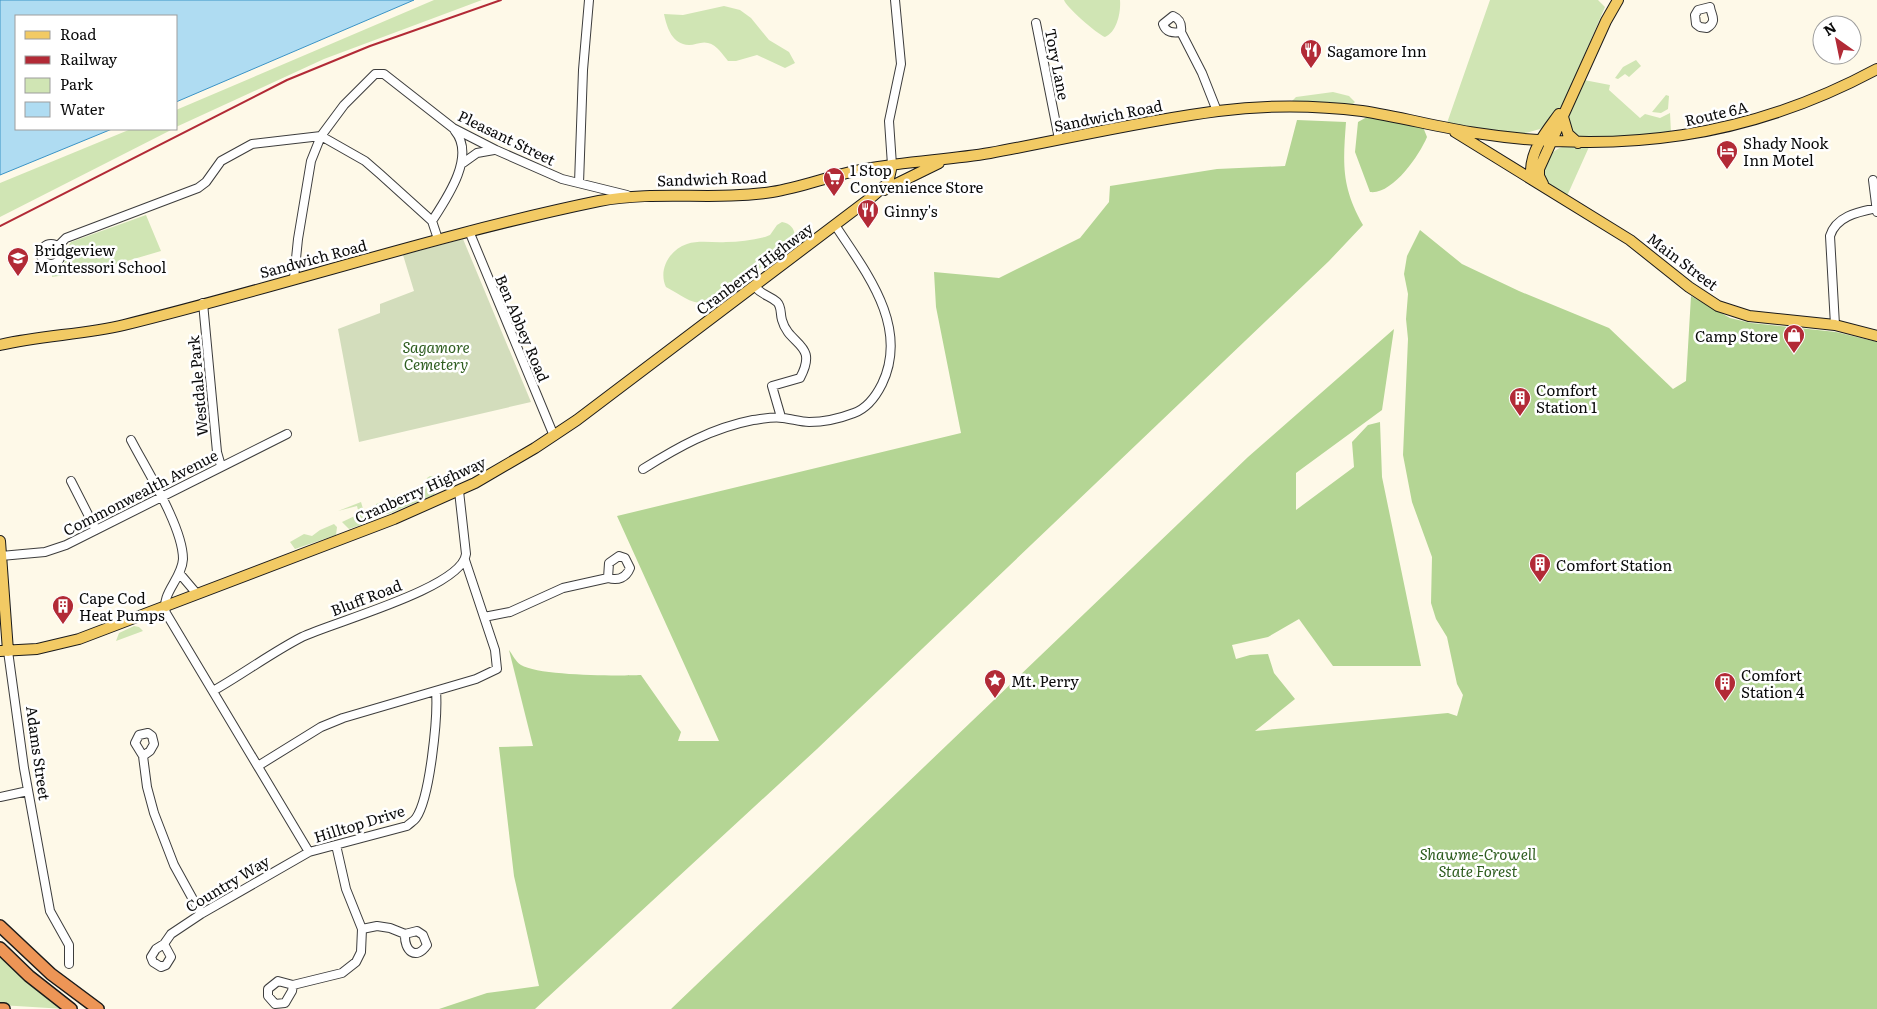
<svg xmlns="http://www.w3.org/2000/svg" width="1877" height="1009" font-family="Literata,serif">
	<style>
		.green { fill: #d0e5b4 }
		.forest { fill: #b4d594 }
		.cemetery { fill: #d3ddbc }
		.water { fill: #afdcf2; stroke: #3a93c6 }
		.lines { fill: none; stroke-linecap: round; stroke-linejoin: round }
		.minor-casing { stroke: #3d3d3d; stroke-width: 10 }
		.major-casing { stroke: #1b1b1b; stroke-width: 12 }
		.highway-casing { stroke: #1b1b1b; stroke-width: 14 }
		.minor { stroke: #fff; stroke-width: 8 }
		.major { stroke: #f2ca64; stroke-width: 10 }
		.highway { stroke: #ed9556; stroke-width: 11 }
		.rail { stroke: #b22a36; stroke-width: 2 }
		.labels { text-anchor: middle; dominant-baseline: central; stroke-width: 5; stroke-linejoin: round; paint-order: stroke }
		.poi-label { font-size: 15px; fill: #0a0a0a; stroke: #fff; text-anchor: start }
		.street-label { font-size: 15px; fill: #0a0a0a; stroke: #fff }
		.park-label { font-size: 15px; font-style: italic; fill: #2e5d1f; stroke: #fff }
	</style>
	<rect width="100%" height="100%" fill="#fef9e8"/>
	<path class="green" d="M434 0H482L324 59 176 127V110Z
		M1064 0H1120C1121 12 1117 32 1105 37 1097 34 1066 7 1064 0Z
		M1490 0H1598L1605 7 1564 102 1550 121 1540 129 1522 134 1447 123Z
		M724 6 740 10 751 18 769 40 789 52 795 63 785 68 757 55 736 61H728C723 55 717 45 708 43 702 41 695 45 689 45 672 44 667 28 664 14L683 15Z
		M1636 60 1641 66 1629 77 1625 74 1618 79 1615 78 1623 67Z
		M1584 80 1610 85 1609 90 1640 118 1645 114 1660 118 1670 113 1671 133 1646 136 1579 137 1572 133 1567 117Z
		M1333 92 1349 96 1355 102 1351 106 1291 102 1296 97Z
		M1666 95 1669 96 1668 109 1661 113 1652 112Z
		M131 129H173L0 217V183Z
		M1566 146 1589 147 1567 196 1544 181C1538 166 1552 148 1566 146Z
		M146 215 161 251 93 271 52 277V271C71 267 62 253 71 242Z
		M782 222C794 224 797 234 793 243L717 301C694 308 685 297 666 287 658 270 669 250 687 244 699 240 714 243 726 242 739 242 752 240 765 237L770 235 777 225Z
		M430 476 435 477 438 484 434 495 388 514 377 512 376 504 426 485 427 478Z
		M361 502 366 519 361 525 349 529 342 522 359 514 357 506 338 511Z
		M334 524 337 527 336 535 295 549 290 542 304 534 312 536 320 530Z
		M134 626 139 627 143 631 116 641 119 633Z
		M0 954 65 1009 0 1005Z"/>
	<path class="forest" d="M1367 117 1423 127 1427 137C1419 156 1392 195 1370 192L1355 152 1358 122Z
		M1297 120 1346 122C1343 164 1341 186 1363 225L1329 261 817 749 535 1009H439L487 993 539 986 514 876 499 747 533 746 509 650C513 655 515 661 521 665 539 676 618 676 641 675L681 732 678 741H719L617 516 961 433 936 307 934 272 999 278 1080 238 1109 202 1110 186 1217 169 1285 166Z
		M1420 230 1462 264 1519 291 1609 328 1673 389 1686 381 1691 296 1730 318 1751 323 1836 332 1877 342V1009H671L1248 457 1394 329 1382 410 1296 473V510L1354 467 1352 442 1368 425 1380 422 1382 477 1421 666H1333L1299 619 1268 637 1232 645 1236 659 1250 655 1268 654 1274 673 1295 699 1255 731 1448 713 1457 716 1463 695 1457 684 1447 637 1436 619 1431 603 1432 557 1412 502 1403 455 1408 339 1406 319 1408 294 1404 274 1407 256Z"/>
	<path class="cemetery" d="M463 239 531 402 359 442 338 329 380 313V304L414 291 403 255Z"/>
	<path class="water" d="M0 0H414L176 102V16H16V129H112L0 175Z"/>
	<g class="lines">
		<g class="minor-casing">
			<path id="minor" d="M1710 7C1711 15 1718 21 1707 28L1700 27 1696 24 1695 15 1698 10Z
				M1036 23 1059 139
				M1181 32C1182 24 1180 19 1173 16L1163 24C1166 33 1173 33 1181 32L1202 73 1217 111
				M463 163 477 153 494 150
				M892 165 889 121 901 64 895 0
				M1873 180 1877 212
				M579 183 583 70 589 0
				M432 221C447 198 476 156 455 131
				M469 231 554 436
				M41 254a10 10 0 1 1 20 0a10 10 0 1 1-20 0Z
				M57 247 66 238 198 188 206 182 221 161 252 144 321 136 365 161 380 174 432 221 438 239
				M294 278 298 239 311 161 321 136 344 105 375 74H384L453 128 496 150 562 179 627 195
				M754 286C763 296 769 295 777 302 782 307 780 314 782 320 789 346 819 343 800 378L772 386 781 417
				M203 303 217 452 221 466
				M1835 325 1830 236C1836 216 1858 212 1877 208
				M131 440C146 469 183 527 183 559 182 579 160 594 166 613L309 852 407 826C410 823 414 821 416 818 430 798 438 717 436 691
				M643 469C678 447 712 428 753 420 762 419 774 416 783 418 792 419 801 422 809 422 823 422 841 418 854 413 868 408 876 396 882 384 910 326 865 271 835 225
				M71 481 96 530
				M1 556 45 552 66 545 287 434
				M180 574 197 594
				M484 617 510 612 563 588 608 578 609 563 619 556 625 558 630 568C626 578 618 581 608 578
				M8 651 24 768 50 911 69 945V964
				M213 691C243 674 271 653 302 637 333 622 462 588 466 554L459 491
				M143 756 150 751 154 744 152 736 148 733 139 735 135 743 143 756 147 787 154 813 174 865 201 914
				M258 766 321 727 343 718 476 679 497 669 495 650 465 560
				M0 797 28 791
				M362 929 377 926 390 928 405 934 417 931 423 935 427 945C416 961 404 951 405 934
				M164 944 171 934 201 914 309 852
				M164 944 171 957 166 965 161 967 153 962 151 957 156 949Z
				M293 985 292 991 285 1003 275 1004 268 996V989L278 981 293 985 342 973 356 962 361 952 362 929 346 889 336 845"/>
		</g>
		<g class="major-casing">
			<path id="major" d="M1563 117 1568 134 1578 143
				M1455 132 1630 240 1689 287 1718 306 1749 316 1835 325 1877 336
				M1537 180 1531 170C1532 148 1546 132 1559 114
				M1543 184 1539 176V169L1606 21 1618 0
				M884 190 939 163
				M0 345C41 335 83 335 124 325 283 286 439 234 599 201 657 190 715 201 772 192 804 187 834 174 866 169 907 161 949 160 990 153 1066 139 1141 121 1218 111 1265 105 1315 105 1362 111 1400 117 1438 127 1476 133 1619 155 1749 138 1877 69
				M0 541 8 651
				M0 651 37 649 79 639 394 519 475 483 535 448 577 420 873 196 888 183 892 165"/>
		</g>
		<g class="highway-casing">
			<path id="highway" d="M0 926 51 974 98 1009
				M0 948 29 976 71 1009
				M0 1009H4"/>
		</g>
		<use href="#minor" class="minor"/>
		<use href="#major" class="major"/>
		<use href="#highway" class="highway"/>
		<path class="rail" d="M0 226 287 80 370 46 501 0"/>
	</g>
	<defs>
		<g id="restaurant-pin" transform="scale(1.125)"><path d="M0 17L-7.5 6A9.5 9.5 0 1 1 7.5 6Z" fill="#b22a36" stroke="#fff"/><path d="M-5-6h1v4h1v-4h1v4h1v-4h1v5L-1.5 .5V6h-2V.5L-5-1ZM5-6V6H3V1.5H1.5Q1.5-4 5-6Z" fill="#fff"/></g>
		<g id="hotel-pin" transform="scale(1.125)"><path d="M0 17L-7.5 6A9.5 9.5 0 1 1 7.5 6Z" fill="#b22a36" stroke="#fff"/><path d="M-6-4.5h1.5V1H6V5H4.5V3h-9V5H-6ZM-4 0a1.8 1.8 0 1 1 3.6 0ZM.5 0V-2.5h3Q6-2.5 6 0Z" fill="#fff"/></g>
		<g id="supermarket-pin" transform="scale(1.125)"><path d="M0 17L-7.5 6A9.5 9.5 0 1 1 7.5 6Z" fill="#b22a36" stroke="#fff"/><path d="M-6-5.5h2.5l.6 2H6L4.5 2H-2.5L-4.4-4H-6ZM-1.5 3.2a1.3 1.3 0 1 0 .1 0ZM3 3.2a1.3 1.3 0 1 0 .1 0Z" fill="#fff"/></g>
		<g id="school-pin" transform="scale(1.125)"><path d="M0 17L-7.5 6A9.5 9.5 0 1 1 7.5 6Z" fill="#b22a36" stroke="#fff"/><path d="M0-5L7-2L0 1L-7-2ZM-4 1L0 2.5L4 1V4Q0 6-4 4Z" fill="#fff"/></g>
		<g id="shop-pin" transform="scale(1.125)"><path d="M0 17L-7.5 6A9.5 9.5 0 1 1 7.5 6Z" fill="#b22a36" stroke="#fff"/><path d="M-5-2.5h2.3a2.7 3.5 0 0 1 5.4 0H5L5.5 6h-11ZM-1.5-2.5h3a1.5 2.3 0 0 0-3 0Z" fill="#fff"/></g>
		<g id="building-pin" transform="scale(1.125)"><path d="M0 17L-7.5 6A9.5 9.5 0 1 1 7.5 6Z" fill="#b22a36" stroke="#fff"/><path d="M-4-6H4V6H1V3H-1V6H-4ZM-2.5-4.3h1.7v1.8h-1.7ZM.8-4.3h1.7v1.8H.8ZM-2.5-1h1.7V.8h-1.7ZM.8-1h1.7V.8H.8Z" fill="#fff"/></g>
		<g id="sight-pin" transform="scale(1.125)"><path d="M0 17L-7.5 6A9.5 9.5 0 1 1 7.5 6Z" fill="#b22a36" stroke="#fff"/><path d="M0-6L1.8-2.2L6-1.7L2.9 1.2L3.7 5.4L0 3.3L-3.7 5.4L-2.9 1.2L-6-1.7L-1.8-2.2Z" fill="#fff"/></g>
	</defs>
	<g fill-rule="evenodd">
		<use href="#restaurant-pin" x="1311" y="50"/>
		<use href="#hotel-pin" x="1727" y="151"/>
		<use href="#supermarket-pin" x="834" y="178"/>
		<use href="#restaurant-pin" x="868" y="210"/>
		<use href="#school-pin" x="18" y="258"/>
		<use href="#shop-pin" x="1794" y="335"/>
		<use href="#building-pin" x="1520" y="398"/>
		<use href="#building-pin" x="1540" y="564"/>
		<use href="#building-pin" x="63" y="606"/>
		<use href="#sight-pin" x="995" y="680"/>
		<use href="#building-pin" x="1725" y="683"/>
	</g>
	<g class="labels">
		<g class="poi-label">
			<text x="1327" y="50">Sagamore Inn</text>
			<text x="1743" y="142">Shady Nook<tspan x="1743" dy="17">Inn Motel</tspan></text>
			<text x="850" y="169">1 Stop<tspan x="850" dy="17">Convenience Store</tspan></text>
			<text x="884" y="210">Ginny's</text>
			<text x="34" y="249">Bridgeview<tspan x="34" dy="17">Montessori School</tspan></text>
			<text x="1778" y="335" text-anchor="end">Camp Store</text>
			<text x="1536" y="389">Comfort<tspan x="1536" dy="17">Station 1</tspan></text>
			<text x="1556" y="564">Comfort Station</text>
			<text x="79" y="597">Cape Cod<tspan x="79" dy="17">Heat Pumps</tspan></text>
			<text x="1741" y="674">Comfort<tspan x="1741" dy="17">Station 4</tspan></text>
			<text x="1011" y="680">Mt. Perry</text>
		</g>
		<g class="street-label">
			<text transform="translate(1058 64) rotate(79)">Tory Lane</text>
			<text transform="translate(1716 113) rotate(-13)">Route 6A</text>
			<text transform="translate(1108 115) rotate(-11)">Sandwich Road</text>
			<text transform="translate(507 137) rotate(26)">Pleasant Street</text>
			<text transform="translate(712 178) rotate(-2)">Sandwich Road</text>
			<text transform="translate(313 258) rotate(-15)">Sandwich Road</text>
			<text transform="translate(1683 261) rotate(37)">Main Street</text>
			<text transform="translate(754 268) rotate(-37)">Cranberry Highway</text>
			<text transform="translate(523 328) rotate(67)">Ben Abbey Road</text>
			<text transform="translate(197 386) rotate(-95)">Westdale Park</text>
			<text transform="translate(420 489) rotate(-24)">Cranberry Highway</text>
			<text transform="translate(140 492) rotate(-27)">Commonwealth Avenue</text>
			<text transform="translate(366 597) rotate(-21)">Bluff Road</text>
			<text transform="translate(39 753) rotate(82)">Adams Street</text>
			<text transform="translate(359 823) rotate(-17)">Hilltop Drive</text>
			<text transform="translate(227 883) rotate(-31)">Country Way</text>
		</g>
		<g class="park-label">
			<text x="436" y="346">Sagamore<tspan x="436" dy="17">Cemetery</tspan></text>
			<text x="1478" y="853">Shawme-Crowell<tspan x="1478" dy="17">State Forest</tspan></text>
		</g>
	</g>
	<rect x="15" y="15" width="162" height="115" fill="#ffffff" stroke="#9d9d9d"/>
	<rect x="25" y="31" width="25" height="8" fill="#f2ca64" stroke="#9d9d9d"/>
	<text x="60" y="40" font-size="15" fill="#0a0a0a">Road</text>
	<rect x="25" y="56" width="25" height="8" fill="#b22a36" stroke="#9d9d9d"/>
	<text x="60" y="65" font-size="15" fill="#0a0a0a">Railway</text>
	<rect x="25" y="78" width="25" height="15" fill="#d0e5b4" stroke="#9d9d9d"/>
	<text x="60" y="90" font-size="15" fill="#0a0a0a">Park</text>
	<rect x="25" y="102" width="25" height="15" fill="#afdcf2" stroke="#9d9d9d"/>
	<text x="60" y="115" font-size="15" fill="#0a0a0a">Water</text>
	<g transform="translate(1837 40) rotate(327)"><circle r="24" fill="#ffffff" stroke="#9d9d9d"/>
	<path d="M0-4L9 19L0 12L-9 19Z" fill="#b22a36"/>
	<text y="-8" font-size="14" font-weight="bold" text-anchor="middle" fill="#0a0a0a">N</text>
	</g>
</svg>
